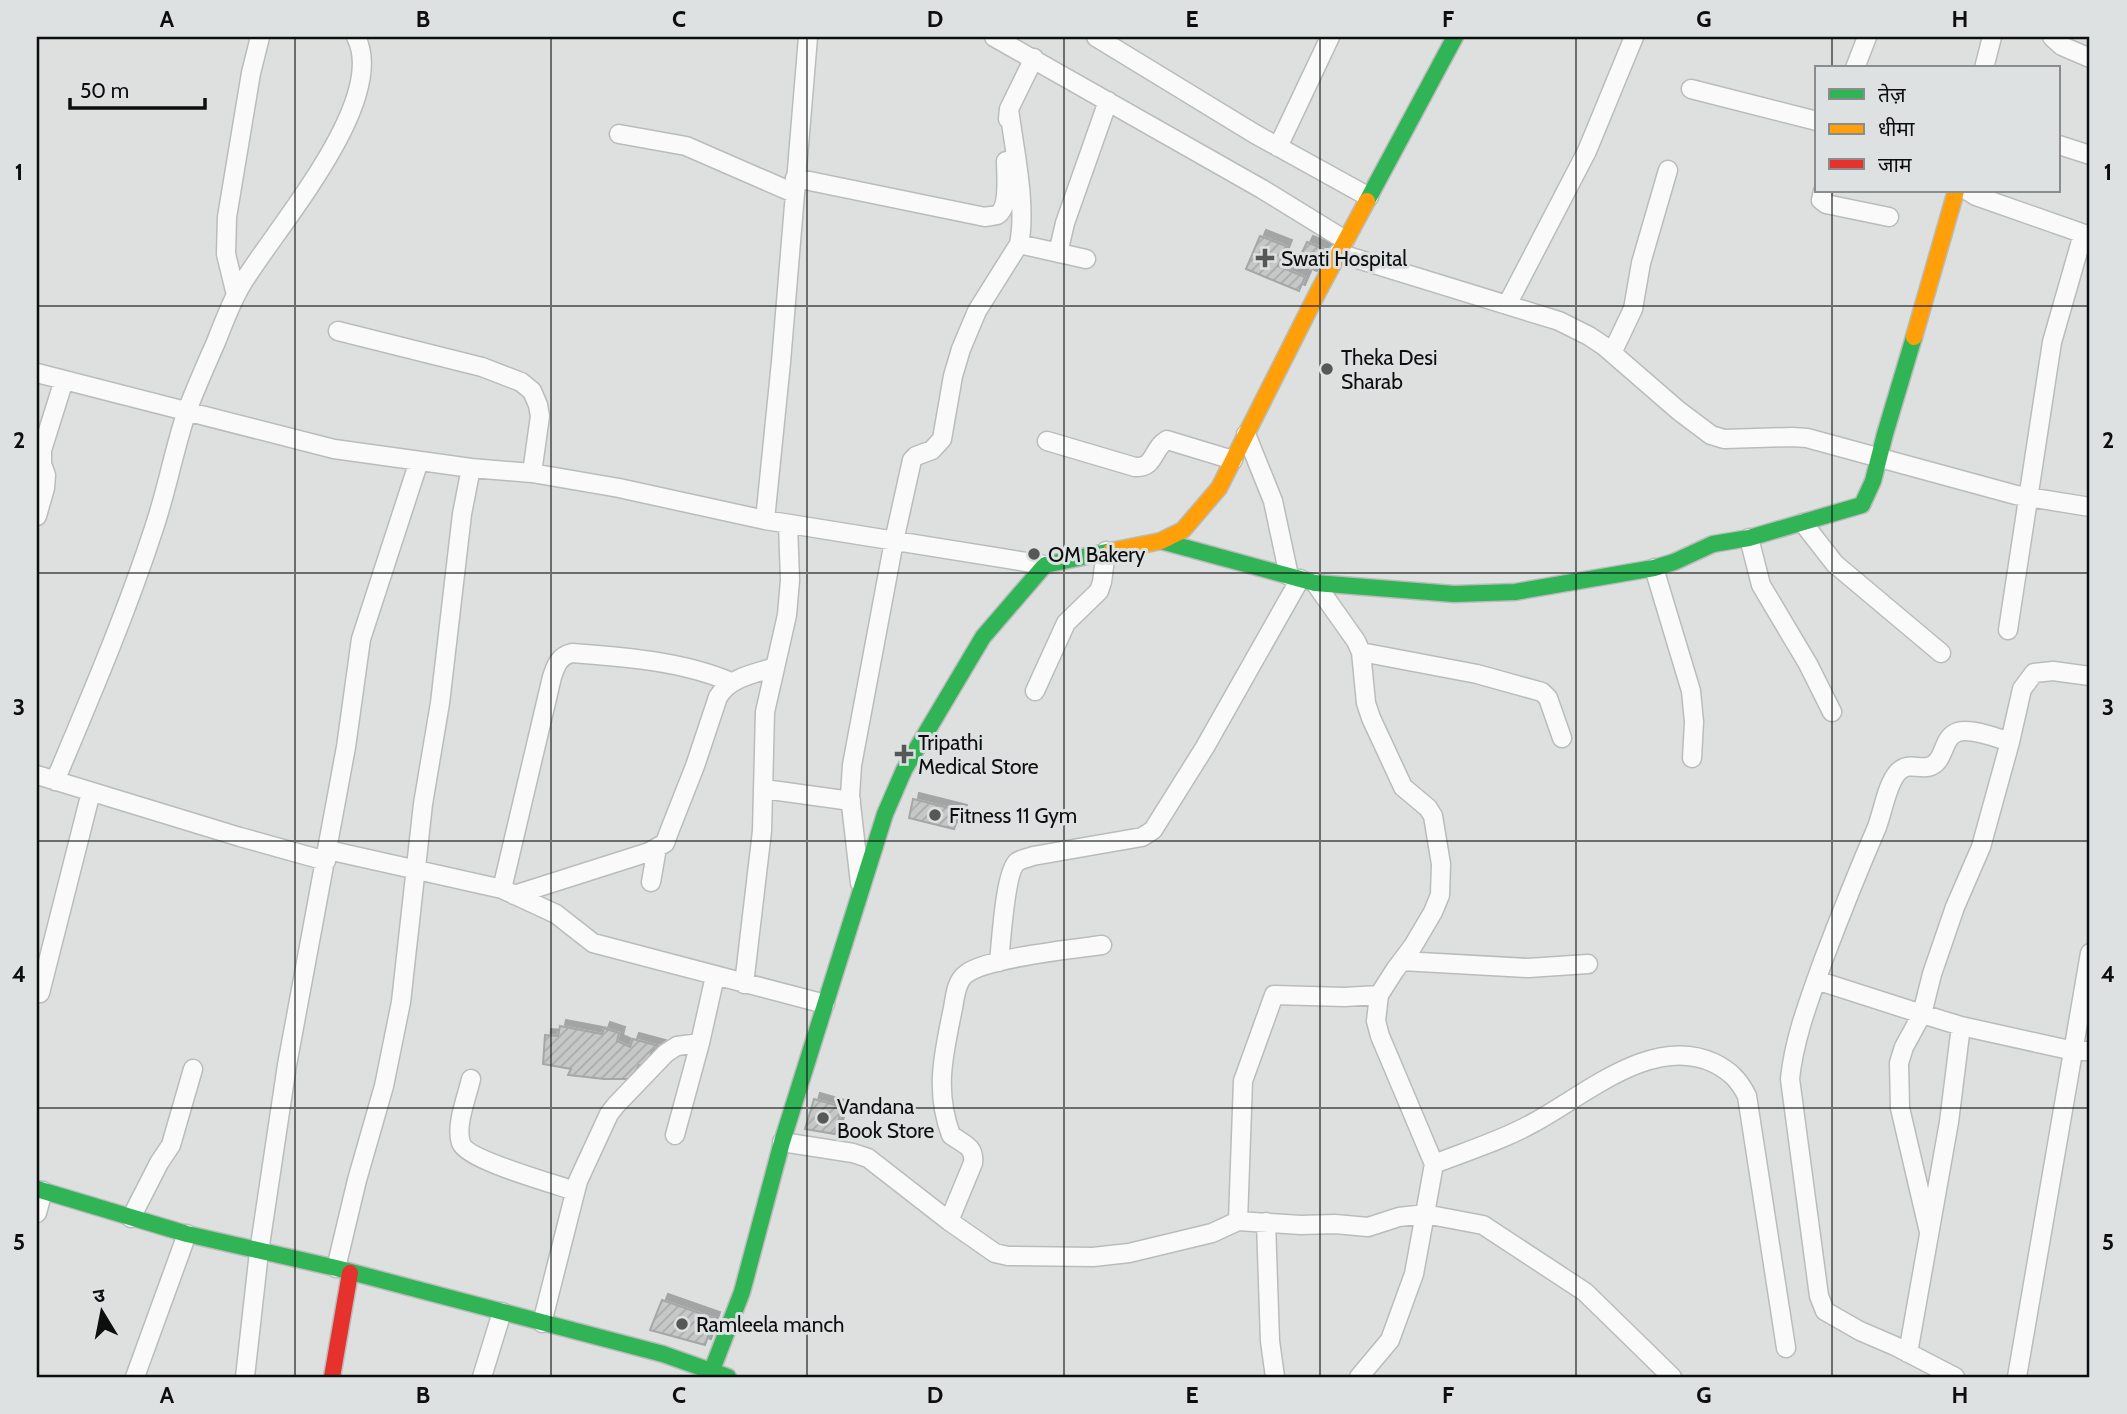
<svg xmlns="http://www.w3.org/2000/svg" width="2127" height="1414" font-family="Cabin,'Noto Sans Devanagari',sans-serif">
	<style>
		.building { fill: url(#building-hatch); stroke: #a5a7a7; stroke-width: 2; filter: url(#shadow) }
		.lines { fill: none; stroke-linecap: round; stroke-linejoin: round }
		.street-casing { stroke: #babcbc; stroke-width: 21 }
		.fast-casing { stroke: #babcbc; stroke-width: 19 }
		.slow-casing { stroke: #babcbc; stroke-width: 19 }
		.jam-casing { stroke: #babcbc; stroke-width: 19 }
		.street { stroke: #fafafa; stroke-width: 18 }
		.fast { stroke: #30b455; stroke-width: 16 }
		.slow { stroke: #ff9f0a; stroke-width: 16 }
		.jam { stroke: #e5322d; stroke-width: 16 }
		.grid { fill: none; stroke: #0d0e0e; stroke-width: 2; stroke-opacity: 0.55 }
		.poi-dot { fill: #565858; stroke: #dde1e1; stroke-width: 2.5 }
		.labels { text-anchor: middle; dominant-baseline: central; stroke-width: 6; stroke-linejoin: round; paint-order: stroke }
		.poi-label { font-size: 21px; fill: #0d0e0e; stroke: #dde1e1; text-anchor: start }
		.neatline { fill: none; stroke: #0d0e0e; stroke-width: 2.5 }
		.grid-label { font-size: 23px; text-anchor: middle; font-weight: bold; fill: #0d0e0e }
	</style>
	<defs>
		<pattern id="building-hatch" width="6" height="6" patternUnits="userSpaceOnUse" patternTransform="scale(1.75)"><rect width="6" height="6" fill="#c6c8c8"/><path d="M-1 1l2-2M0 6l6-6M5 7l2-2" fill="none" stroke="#a9abab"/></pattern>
		<filter id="shadow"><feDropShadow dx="6" dy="-6" stdDeviation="0" flood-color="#0004"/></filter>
	</defs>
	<rect width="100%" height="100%" fill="#dee0e0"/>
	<path class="building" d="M1260 236 1286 246 1278 266 1305 277 1299 291 1246 269Z
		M1307 242 1329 251 1317 271 1297 263Z
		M913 799 961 811 954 829 909 818Z
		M560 1026 602 1034 604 1028 619 1033 617 1041 630 1047 633 1039 659 1046 652 1051 646 1068 639 1065 631 1079H604L568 1075 571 1069 543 1064 545 1035 558 1036Z
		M814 1099 842 1107 835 1134 805 1129Z
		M662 1300 714 1318 705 1345 650 1330Z"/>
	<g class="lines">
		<g class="street-casing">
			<path id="street" d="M994 37 1262 189 1345 240
				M1096 37 1255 134 1369 197
				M2052 37 2062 46 2090 58
				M1855 68 1867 37
				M1984 68 1992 37
				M1691 89 1817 121
				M1008 119 1009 109 1034 58
				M619 134 686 146 794 193
				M2059 145 2090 155
				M1278 147 1330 37
				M795 178 985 217C989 216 993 216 997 215 1010 208 1006 174 1006 161
				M1823 191 1821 200 1826 204 1889 217
				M1968 191 1976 196 2090 236
				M1019 244 1086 259
				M1058 253 1065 223 1108 101
				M1338 253 1559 321 1589 336 1604 346 1679 411 1711 435 1724 439 1792 437 1807 438 2016 495 2090 507
				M236 295 226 254 227 217 251 73 260 37
				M1507 305 1587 151 1634 37
				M338 331 482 367 521 382 532 391 538 405 540 416 532 473
				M1612 353 1633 309 1641 263 1668 170
				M37 373 334 449 471 468 532 473 619 488 765 520 1045 565
				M1246 434 1273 501 1289 576
				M1047 441 1135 467C1156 468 1152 448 1167 440L1233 460
				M37 516 45 488 46 475 42 464V450L64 380
				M765 520 781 362 808 37
				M1803 523 1835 564 1941 653
				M1749 538 1761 585 1808 664 1832 712
				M1654 568 1691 691 1694 722 1692 758
				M1315 583 1356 641 1361 652 1366 703 1371 718 1403 787 1428 808 1433 816 1441 864 1440 895 1433 912 1413 946 1395 970 1379 995 1376 1021 1380 1036 1434 1164 1414 1274 1390 1340 1359 1377
				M2008 630 2052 342 2083 234
				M1361 652 1477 674 1542 692 1548 698 1562 738
				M2090 676 2053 671 2034 673 2022 689 2010 742 1981 847 1955 907 1932 974 1922 1014 1961 1026 2074 1051H2090
				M1035 691 1066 623 1099 591 1102 582 1106 551
				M37 775 240 837 326 861
				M55 781C90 698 126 614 154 528 167 490 174 449 187 411 196 387 206 365 216 342 224 322 231 302 242 284 275 229 389 101 356 37
				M764 789 851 801
				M328 850 502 889 556 914 593 943 825 1004
				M651 882 657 848
				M860 883 850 796 852 765 894 541 912 460 916 456 932 450 942 439 953 376 961 349 977 311 1019 244C1027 206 1014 148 1009 109
				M502 889 552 677C556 665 559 656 572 653 625 657 682 661 731 682
				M514 895 649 852 665 843 669 832 695 766 718 697C730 677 754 674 775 667
				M1402 961 1528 968 1588 964
				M999 962C1001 944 1005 872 1017 862 1021 859 1028 858 1033 856L1142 837 1153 830 1205 747 1300 579
				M1816 980 1922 1014 1904 1047 1899 1063 1900 1108 1929 1232
				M744 984 762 831 765 712 787 615 790 580 788 524
				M40 993 91 792
				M471 1079C467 1097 455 1125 461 1143 467 1160 555 1184 575 1191
				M675 1135 700 1043 715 976
				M782 1142 853 1153 868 1158 949 1221 995 1253 1008 1256 1093 1257 1129 1253 1212 1233 1238 1221 1301 1225 1335 1224 1368 1227 1399 1217 1425 1214 1483 1225 1585 1292 1672 1377
				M1434 1164C1467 1151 1503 1140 1533 1123 1585 1095 1653 1034 1714 1063 1730 1071 1739 1080 1747 1096L1786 1348
				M37 1213 43 1191
				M131 1218 159 1163 171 1145 193 1069
				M949 1221 973 1163C975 1146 963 1144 951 1135 934 1089 944 1053 953 1008 955 997 956 981 966 974 986 958 1073 949 1102 945
				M1238 1221 1243 1081 1274 995 1344 997 1379 995
				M1266 1222 1270 1341 1275 1377
				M336 1268 357 1180 384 1086 401 1002 423 804 440 703 462 514 471 468
				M542 1323 578 1181 609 1114 616 1105 666 1053 677 1046 700 1043
				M1908 1353 1949 1122 1961 1026
				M135 1377 187 1234
				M245 1377 259 1252 287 1065 346 747 361 639 419 461
				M482 1377 502 1312
				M1955 1377 1895 1346 1860 1331 1825 1311 1819 1296 1790 1079C1794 1039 1809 1000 1823 961 1840 916 1858 871 1877 827 1883 811 1887 784 1898 772 1908 762 1917 769 1928 767 1946 763 1941 737 1958 732 1972 728 1997 738 2010 742
				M2017 1377 2090 953"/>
		</g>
		<g class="fast-casing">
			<path id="fast" d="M1367 201 1455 37
				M1161 541 1315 583 1454 594 1515 592 1654 568 1674 562 1713 544 1749 538 1862 505 1873 481 1885 434 1914 337
				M37 1189 187 1234 336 1268 663 1354 728 1377
				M712 1370 742 1292 782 1142 885 814 904 770 983 637 1045 565 1111 551"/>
		</g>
		<g class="slow-casing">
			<path id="slow" d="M1914 337 1956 191
				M1111 551 1161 541 1183 530 1219 488 1319 290 1367 201"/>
		</g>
		<g class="jam-casing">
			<path id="jam" d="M332 1377 350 1273"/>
		</g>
		<use href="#street" class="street"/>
		<use href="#fast" class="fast"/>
		<use href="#slow" class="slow"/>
		<use href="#jam" class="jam"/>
	</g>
	<path class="grid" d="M295 37V1377M551 37V1377M807 37V1377M1064 37V1377M1320 37V1377M1576 37V1377M1832 37V68M1832 191V1377M37 306H2090M37 573H2090M37 841H2090M37 1108H2090"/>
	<g class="poi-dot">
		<path d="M1261.5 247.5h7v7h7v7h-7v7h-7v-7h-7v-7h7z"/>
		<circle cx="1327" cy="369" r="7"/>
		<circle cx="1034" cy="554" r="7"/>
		<path d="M900.5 743.5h7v7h7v7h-7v7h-7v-7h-7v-7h7z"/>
		<circle cx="935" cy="815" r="7"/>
		<circle cx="823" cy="1118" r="7"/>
		<circle cx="682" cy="1324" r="7"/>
	</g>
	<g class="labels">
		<g class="poi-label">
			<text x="1281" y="258">Swati Hospital</text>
			<text x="1341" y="357">Theka Desi<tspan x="1341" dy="24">Sharab</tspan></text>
			<text x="1048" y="554">OM Bakery</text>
			<text x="918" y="742">Tripathi<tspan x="918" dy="24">Medical Store</tspan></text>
			<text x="949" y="815">Fitness 11 Gym</text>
			<text x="837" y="1106">Vandana<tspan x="837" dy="24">Book Store</tspan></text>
			<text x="696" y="1324">Ramleela manch</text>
		</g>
	</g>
	<rect width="2127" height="1414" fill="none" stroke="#dde1e1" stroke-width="77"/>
	<rect x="1815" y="66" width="245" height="126" fill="#dde1e1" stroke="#8a8d8d" stroke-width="2"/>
	<rect x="1829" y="89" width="35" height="10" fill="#30b455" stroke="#8a8d8d" stroke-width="2"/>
	<text x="1878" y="102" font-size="21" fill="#0d0e0e">तेज़</text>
	<rect x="1829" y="124" width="35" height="10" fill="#ff9f0a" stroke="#8a8d8d" stroke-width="2"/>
	<text x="1878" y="136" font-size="21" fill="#0d0e0e">धीमा</text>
	<rect x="1829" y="159" width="35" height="10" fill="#e5322d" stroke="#8a8d8d" stroke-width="2"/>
	<text x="1878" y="172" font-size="21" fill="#0d0e0e">जाम</text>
	<g transform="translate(102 1312) rotate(350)" stroke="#dde1e1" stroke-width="5" paint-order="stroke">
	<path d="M0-5L12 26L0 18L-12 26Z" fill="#0d0e0e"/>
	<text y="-10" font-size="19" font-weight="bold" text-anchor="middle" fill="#0d0e0e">उ</text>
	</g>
	<path d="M70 98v10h135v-10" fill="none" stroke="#0d0e0e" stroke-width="3.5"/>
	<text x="80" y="98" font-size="21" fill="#0d0e0e" stroke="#dde1e1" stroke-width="5" paint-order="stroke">50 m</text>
	<rect x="38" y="38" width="2050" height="1338" class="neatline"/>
	<g class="grid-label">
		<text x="167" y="27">A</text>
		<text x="423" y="27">B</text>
		<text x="679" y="27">C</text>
		<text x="935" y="27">D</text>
		<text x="1192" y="27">E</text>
		<text x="1448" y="27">F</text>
		<text x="1704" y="27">G</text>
		<text x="1960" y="27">H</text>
		<text x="19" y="180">1</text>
		<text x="2108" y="180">1</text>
		<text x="19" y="448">2</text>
		<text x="2108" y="448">2</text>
		<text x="19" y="715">3</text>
		<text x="2108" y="715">3</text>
		<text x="19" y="982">4</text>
		<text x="2108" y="982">4</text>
		<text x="19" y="1250">5</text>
		<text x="2108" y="1250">5</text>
		<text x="167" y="1403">A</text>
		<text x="423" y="1403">B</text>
		<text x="679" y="1403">C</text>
		<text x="935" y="1403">D</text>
		<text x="1192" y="1403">E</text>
		<text x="1448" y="1403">F</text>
		<text x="1704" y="1403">G</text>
		<text x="1960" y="1403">H</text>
	</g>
</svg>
